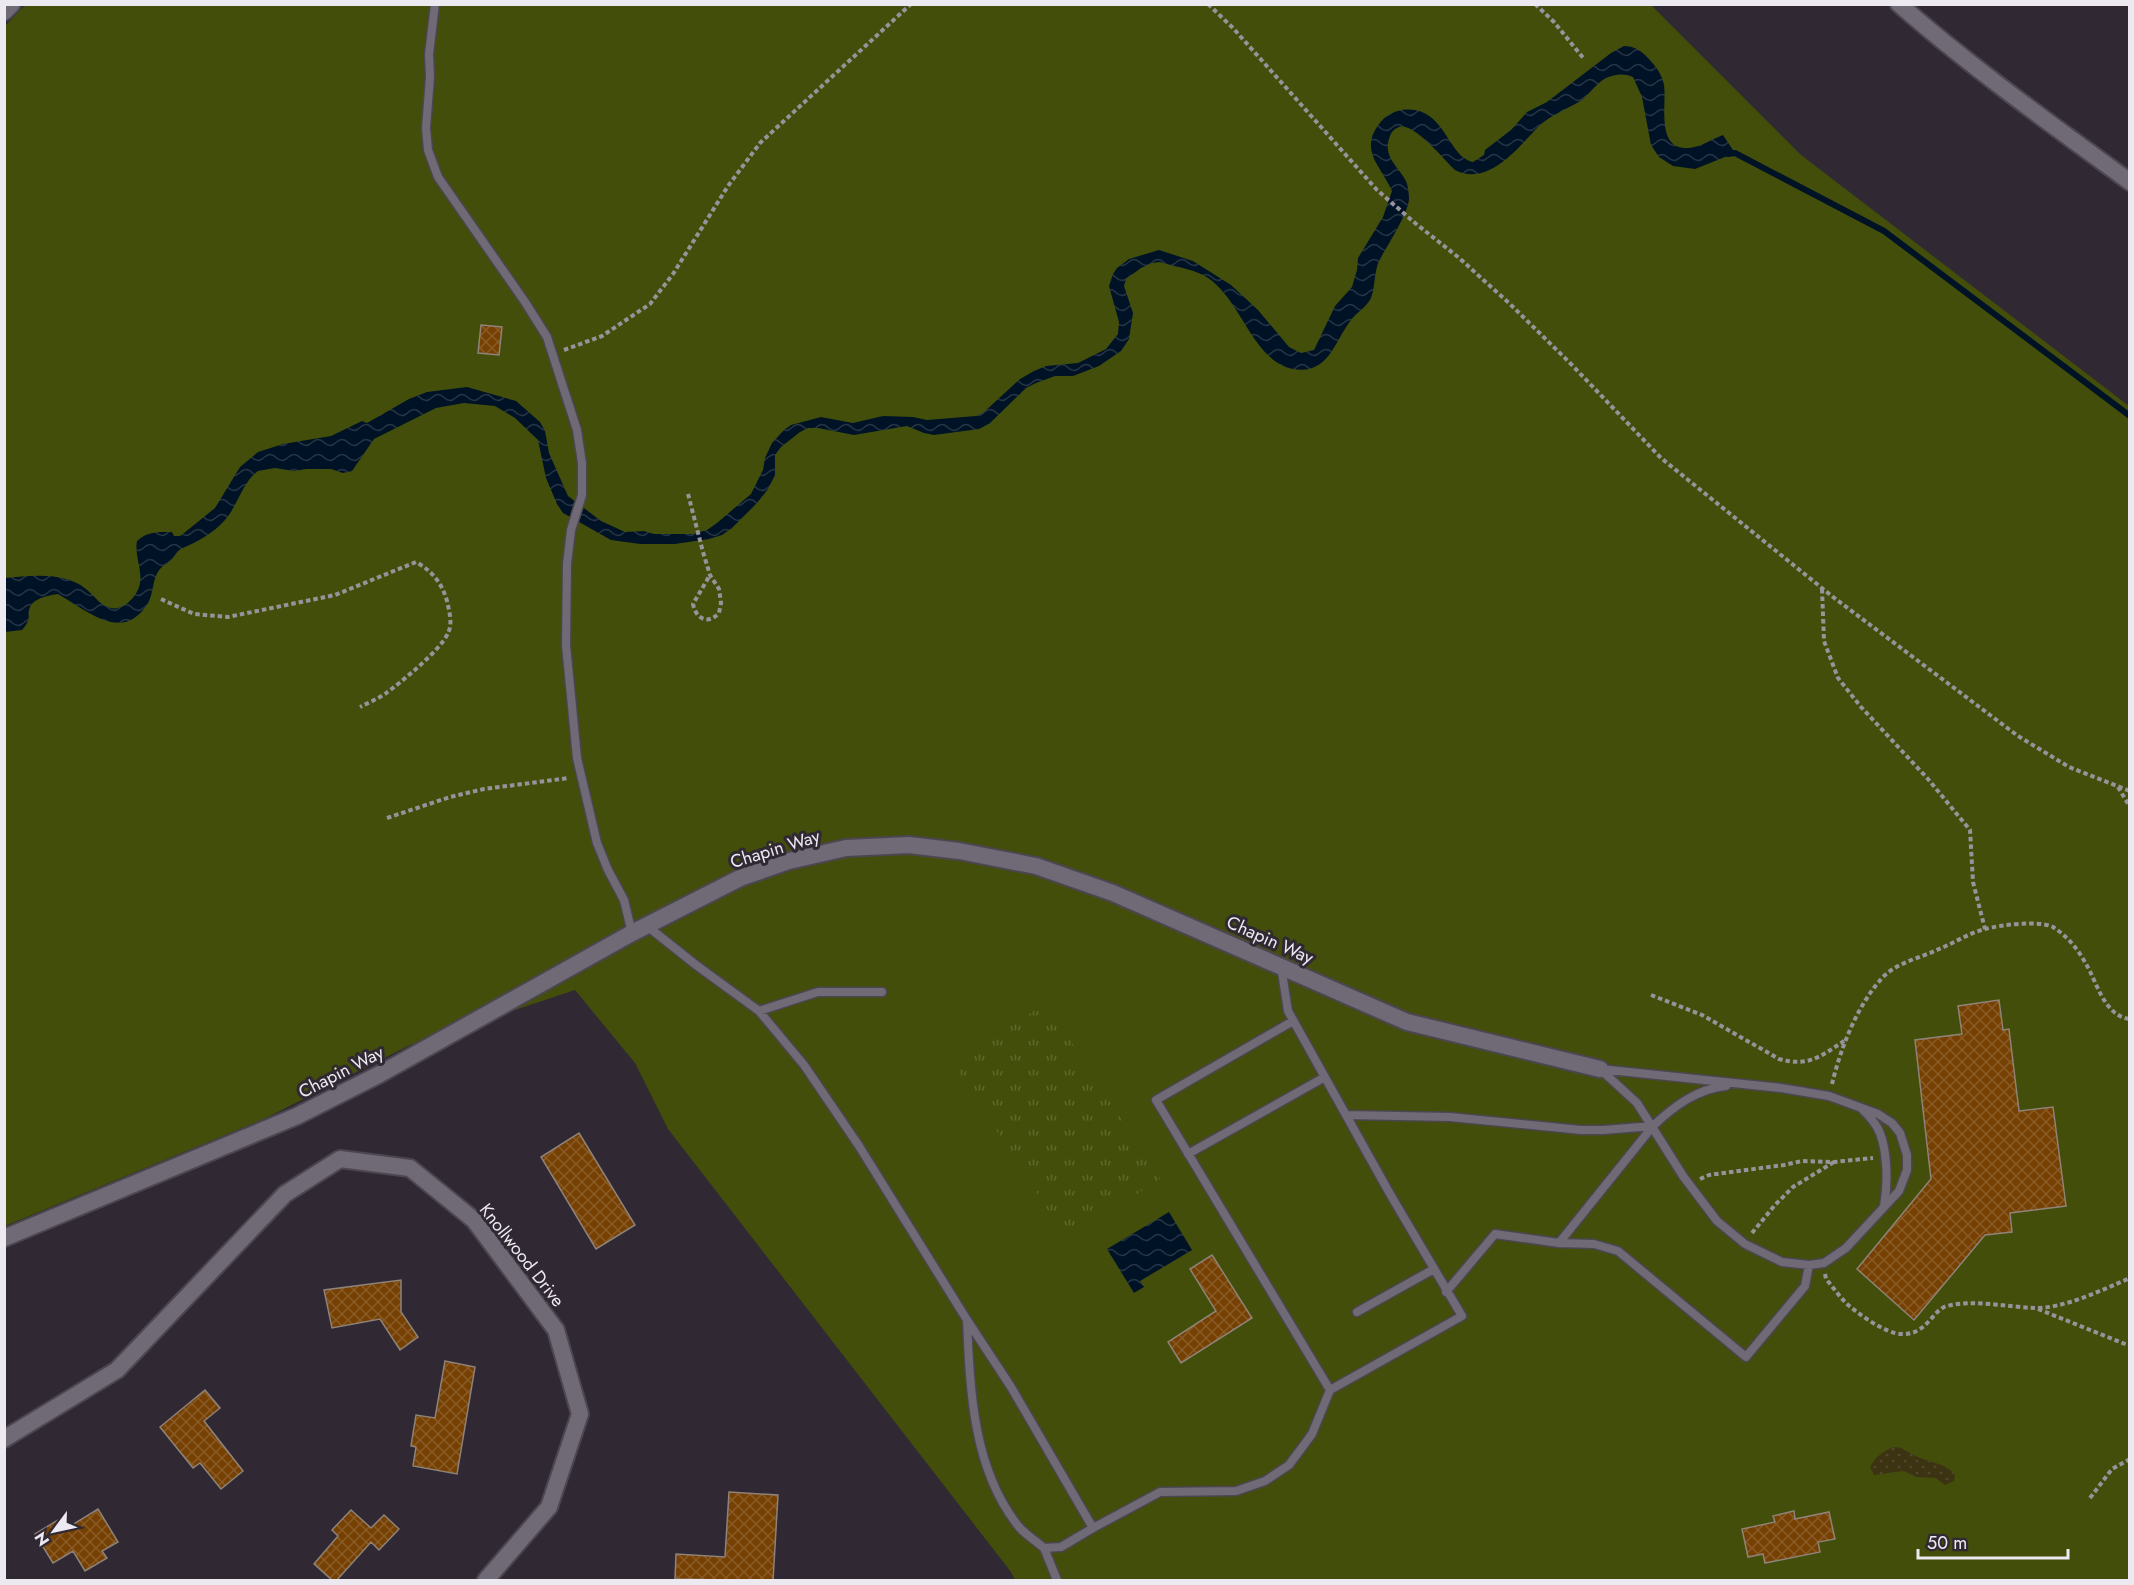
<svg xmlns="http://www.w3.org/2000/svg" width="2134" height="1585" font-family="Jost,sans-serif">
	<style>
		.grass { fill: #424e09 }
		.sand { fill: url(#sand-dots) }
		.park { fill: url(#park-tufts) }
		.water { fill: url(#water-waves) }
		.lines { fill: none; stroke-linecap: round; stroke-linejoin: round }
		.stream { stroke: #001326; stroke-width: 6 }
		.building { fill: url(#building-cross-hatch); stroke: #8f8278; stroke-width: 1.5 }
		.lane-casing { stroke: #4b464f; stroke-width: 11 }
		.street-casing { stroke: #4b464f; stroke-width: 20 }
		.path { stroke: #98939b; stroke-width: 4; stroke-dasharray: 4.5 3; stroke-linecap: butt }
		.lane { stroke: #706976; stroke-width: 8 }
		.street { stroke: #706976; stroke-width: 16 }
		.labels { text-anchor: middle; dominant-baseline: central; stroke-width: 6; stroke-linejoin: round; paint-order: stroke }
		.street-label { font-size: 18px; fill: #ede9f0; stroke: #302934 }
	</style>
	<defs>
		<pattern id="sand-dots" width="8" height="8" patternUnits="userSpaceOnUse" patternTransform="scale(1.5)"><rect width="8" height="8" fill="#3c3313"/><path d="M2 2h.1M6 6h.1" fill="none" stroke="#4f472a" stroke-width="1.8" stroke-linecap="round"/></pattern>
		<pattern id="park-tufts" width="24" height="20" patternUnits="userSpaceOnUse" patternTransform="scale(1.5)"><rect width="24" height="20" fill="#424e09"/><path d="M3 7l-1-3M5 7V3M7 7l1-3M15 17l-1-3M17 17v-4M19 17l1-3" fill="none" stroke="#5e682d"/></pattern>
		<pattern id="water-waves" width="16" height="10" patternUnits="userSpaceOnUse" patternTransform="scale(1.5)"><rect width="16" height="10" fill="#001326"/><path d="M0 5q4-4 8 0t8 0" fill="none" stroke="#263546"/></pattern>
		<pattern id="building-cross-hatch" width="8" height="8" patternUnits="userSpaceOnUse" patternTransform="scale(1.5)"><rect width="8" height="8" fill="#754002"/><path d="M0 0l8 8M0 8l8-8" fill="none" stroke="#895c27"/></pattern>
	</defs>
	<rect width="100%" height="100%" fill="#302934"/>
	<path class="grass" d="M25 5H1651L1801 155 2129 406V1580H1015L1011 1572 668 1129 635 1063 575 990 410 1045 266 1118 5 1226 4 27Z"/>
	<path class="sand" d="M1894 1447C1904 1447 1908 1453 1916 1456 1929 1463 1945 1462 1955 1475L1954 1481 1945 1485 1936 1478 1917 1477 1903 1471 1874 1475 1870 1467C1876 1456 1883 1451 1894 1447Z"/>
	<path class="park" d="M1046 1003 1160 1179 1067 1240 953 1063Z"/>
	<path class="water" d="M1624 46C1634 46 1640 50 1647 57 1655 65 1662 74 1664 85 1667 104 1655 151 1689 148 1701 147 1712 139 1723 135L1735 153 1695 169 1673 166 1659 157 1651 145 1642 97 1633 77C1624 73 1615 74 1606 78 1597 83 1590 93 1582 100 1568 109 1550 115 1538 127 1518 148 1488 187 1455 170 1444 160 1414 122 1399 127 1394 129 1391 132 1390 136 1382 156 1397 165 1406 181 1408 186 1409 194 1409 199 1408 214 1387 246 1379 261 1374 272 1375 292 1370 300 1365 308 1356 313 1351 320 1334 342 1329 375 1293 369 1251 361 1241 295 1203 275 1190 268 1174 267 1160 262L1152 263 1141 268 1126 279 1124 286 1133 313 1129 339 1121 351 1099 366 1073 376H1055L1036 383 1026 388 989 424 979 429 934 435 924 433 907 426 854 435 818 428H808L800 432 781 447 775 455V475L768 489 757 503 732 528 722 535 709 539 675 544H640L611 540 563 513 557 504 546 478 538 440 515 418 495 406 464 403 436 408 374 439 352 471 343 473 331 469H306L294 471 275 468 258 471C242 483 238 505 225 520 213 533 199 541 183 548 177 550 175 556 171 560 168 564 163 565 160 569 152 578 154 593 148 603 123 644 88 611 58 594 50 595 34 598 30 607 26 617 33 617 22 630L5 632V578C30 576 64 571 86 589 94 595 100 606 111 608 123 611 136 597 139 587 144 572 134 556 137 541 148 531 158 532 172 532L174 536H180L184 533 215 508 240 467 258 452 283 444 331 436 362 421 367 423 409 399 427 392 467 387 516 401 540 422 545 431 549 453 568 496 601 521 625 532 644 531 654 534H693L707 530 717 523 751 494 763 470 765 458 772 443 784 430 791 425 821 417 853 423 883 416 913 417 927 420 976 416 983 413 1020 379 1034 371 1046 366 1078 363 1106 349 1118 334 1119 322 1109 286 1113 274 1117 268 1129 259 1159 250 1193 261 1231 285 1258 310 1289 347 1301 353 1314 350 1335 306 1352 287 1357 270 1358 258 1383 217 1392 191C1381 166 1359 151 1379 124 1386 115 1392 112 1402 110 1445 104 1447 157 1473 162L1484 155 1485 150 1511 130 1527 112 1547 102 1611 53Z
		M1169 1212 1192 1250 1140 1281 1144 1287 1134 1293 1107 1249Z"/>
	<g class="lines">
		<path class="stream" d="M1728 154 1735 153 1884 231 2130 416"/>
	</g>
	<path class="building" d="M481 325 502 327 499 355 478 353Z
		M1999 1000 2003 1030 2009 1029 2019 1111 2053 1107 2066 1206 2010 1213 2012 1232 1985 1235 1914 1320 1857 1269 1931 1179 1915 1040 1962 1034 1958 1006Z
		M579 1133 635 1225 596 1249 541 1157Z
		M1212 1255 1252 1318 1181 1363 1168 1342 1216 1311 1190 1269Z
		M401 1280V1312L418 1337 400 1350 380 1319 332 1328 324 1290Z
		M445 1361 475 1367 457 1474 413 1466 416 1447 411 1446 416 1415 435 1418Z
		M205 1390 220 1408 204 1421 243 1471 221 1489 200 1463 193 1468 160 1427Z
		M729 1492 778 1495 773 1581 675 1579 676 1554 725 1557Z
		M98 1509 118 1542 102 1551 107 1558 85 1571 73 1551 53 1563 35 1534 58 1520 64 1530Z
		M351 1510 371 1528 384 1515 399 1529 379 1550 371 1542 336 1581H333L314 1564 338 1536 332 1530Z
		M1794 1511 1795 1519 1829 1512 1835 1539 1818 1542 1820 1552 1765 1563 1763 1554 1748 1557 1742 1529 1775 1522 1773 1516Z"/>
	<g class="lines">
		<g class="lane-casing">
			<path id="lane" d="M435 4 429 54 430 77 426 128 428 150 438 177 525 302 547 337 577 430 582 463V495L571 530 567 564 566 645 577 758 597 843 608 870 624 900 632 933
				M647 926 696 965 759 1011 804 1065 859 1146 967 1320 1011 1387 1093 1528 1061 1547 1044 1548C1036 1541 1026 1535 1019 1527 973 1470 970 1391 967 1320
				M759 1011 818 992H882
				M1293 1021 1156 1100 1330 1390
				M1600 1069 1781 1088 1829 1096 1878 1114 1892 1123 1900 1133 1907 1155V1170L1899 1191 1846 1248 1824 1263 1809 1265 1782 1262 1745 1244 1717 1221 1683 1176 1637 1103Z
				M1862 1109C1867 1114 1873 1120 1877 1127 1888 1146 1888 1185 1884 1206
				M1347 1115 1450 1117 1581 1130H1603L1653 1126
				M1188 1154 1325 1077
				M1559 1243 1653 1126C1674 1106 1697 1089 1726 1086
				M1446 1292 1495 1234 1559 1243 1594 1244 1618 1251 1746 1357 1805 1286 1809 1265
				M1357 1312 1434 1269
				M1093 1528 1160 1492 1236 1491 1265 1481 1289 1465 1312 1434 1330 1390 1462 1316 1390 1194 1288 1011 1281 966
				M1044 1548 1057 1580"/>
		</g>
		<g class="street-casing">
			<path id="street" d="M1899 4C1972 68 2051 124 2130 182
				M4 12 12 4
				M4 1238 297 1116 380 1074 632 933 740 878 789 861 846 848 909 845 959 851 1036 866 1113 893 1407 1022 1600 1069
				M4 1439 117 1370 285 1194 340 1159 410 1168 474 1220 556 1330 580 1414 549 1507 486 1580"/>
		</g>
		<path class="path" d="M1208 4 1233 28 1377 190 1415 223 1458 257 1509 303 1570 363 1661 458 1833 597 2018 736 2069 767 2130 791
			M1535 4 1554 22 1584 59
			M564 350 602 336 650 304 673 274 728 186 760 143 911 4
			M688 494 703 552 710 575 719 589 721 603 719 613C708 625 696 619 693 604L710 575
			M1822 589 1824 641 1838 678 1861 707 1928 779 1970 830 1973 882 1985 929
			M161 599 194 614 228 617 335 595 416 562C432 571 442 583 447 601 449 610 453 624 448 633 441 650 400 683 385 694 377 699 368 703 360 707
			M2118 787 2130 807
			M387 818 450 797 484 789 569 778
			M1651 995 1702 1015 1779 1059C1808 1067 1820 1057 1844 1041
			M1832 1084C1841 1047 1857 1006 1882 978 1897 962 1921 958 1939 949 1954 943 1969 933 1985 929 2000 925 2039 920 2053 927 2067 936 2078 949 2086 964 2097 982 2104 1016 2130 1019
			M1700 1179 1709 1175 1784 1165 1802 1161 1834 1162 1873 1158
			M1752 1233 1775 1205 1793 1187 1834 1162
			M1825 1274 1826 1279C1833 1287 1839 1296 1846 1303 1858 1314 1886 1334 1902 1334 1927 1335 1932 1310 1947 1306 1973 1299 2007 1307 2034 1308 2063 1309 2102 1290 2130 1278
			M2038 1309 2130 1346
			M2090 1498 2112 1469 2130 1459"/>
		<use href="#lane" class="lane"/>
		<use href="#street" class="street"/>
	</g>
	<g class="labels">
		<g class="street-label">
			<text transform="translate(775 849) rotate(-17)">Chapin Way</text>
			<text transform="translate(1270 940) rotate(24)">Chapin Way</text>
			<text transform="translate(341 1072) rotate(-27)">Chapin Way</text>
			<text transform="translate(522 1255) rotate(52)">Knollwood Drive</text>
		</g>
	</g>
	<rect width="2134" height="1585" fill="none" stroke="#ede9f0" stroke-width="12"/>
	<g transform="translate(54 1531) rotate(237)" stroke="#302934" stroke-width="4.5" paint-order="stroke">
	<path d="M0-4.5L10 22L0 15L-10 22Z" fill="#ede9f0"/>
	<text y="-9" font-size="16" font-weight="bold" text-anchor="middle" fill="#ede9f0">N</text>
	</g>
	<path d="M1918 1549v9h150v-9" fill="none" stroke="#ede9f0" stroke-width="3"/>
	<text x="1927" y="1549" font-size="18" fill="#ede9f0" stroke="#302934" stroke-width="4.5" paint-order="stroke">50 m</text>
</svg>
